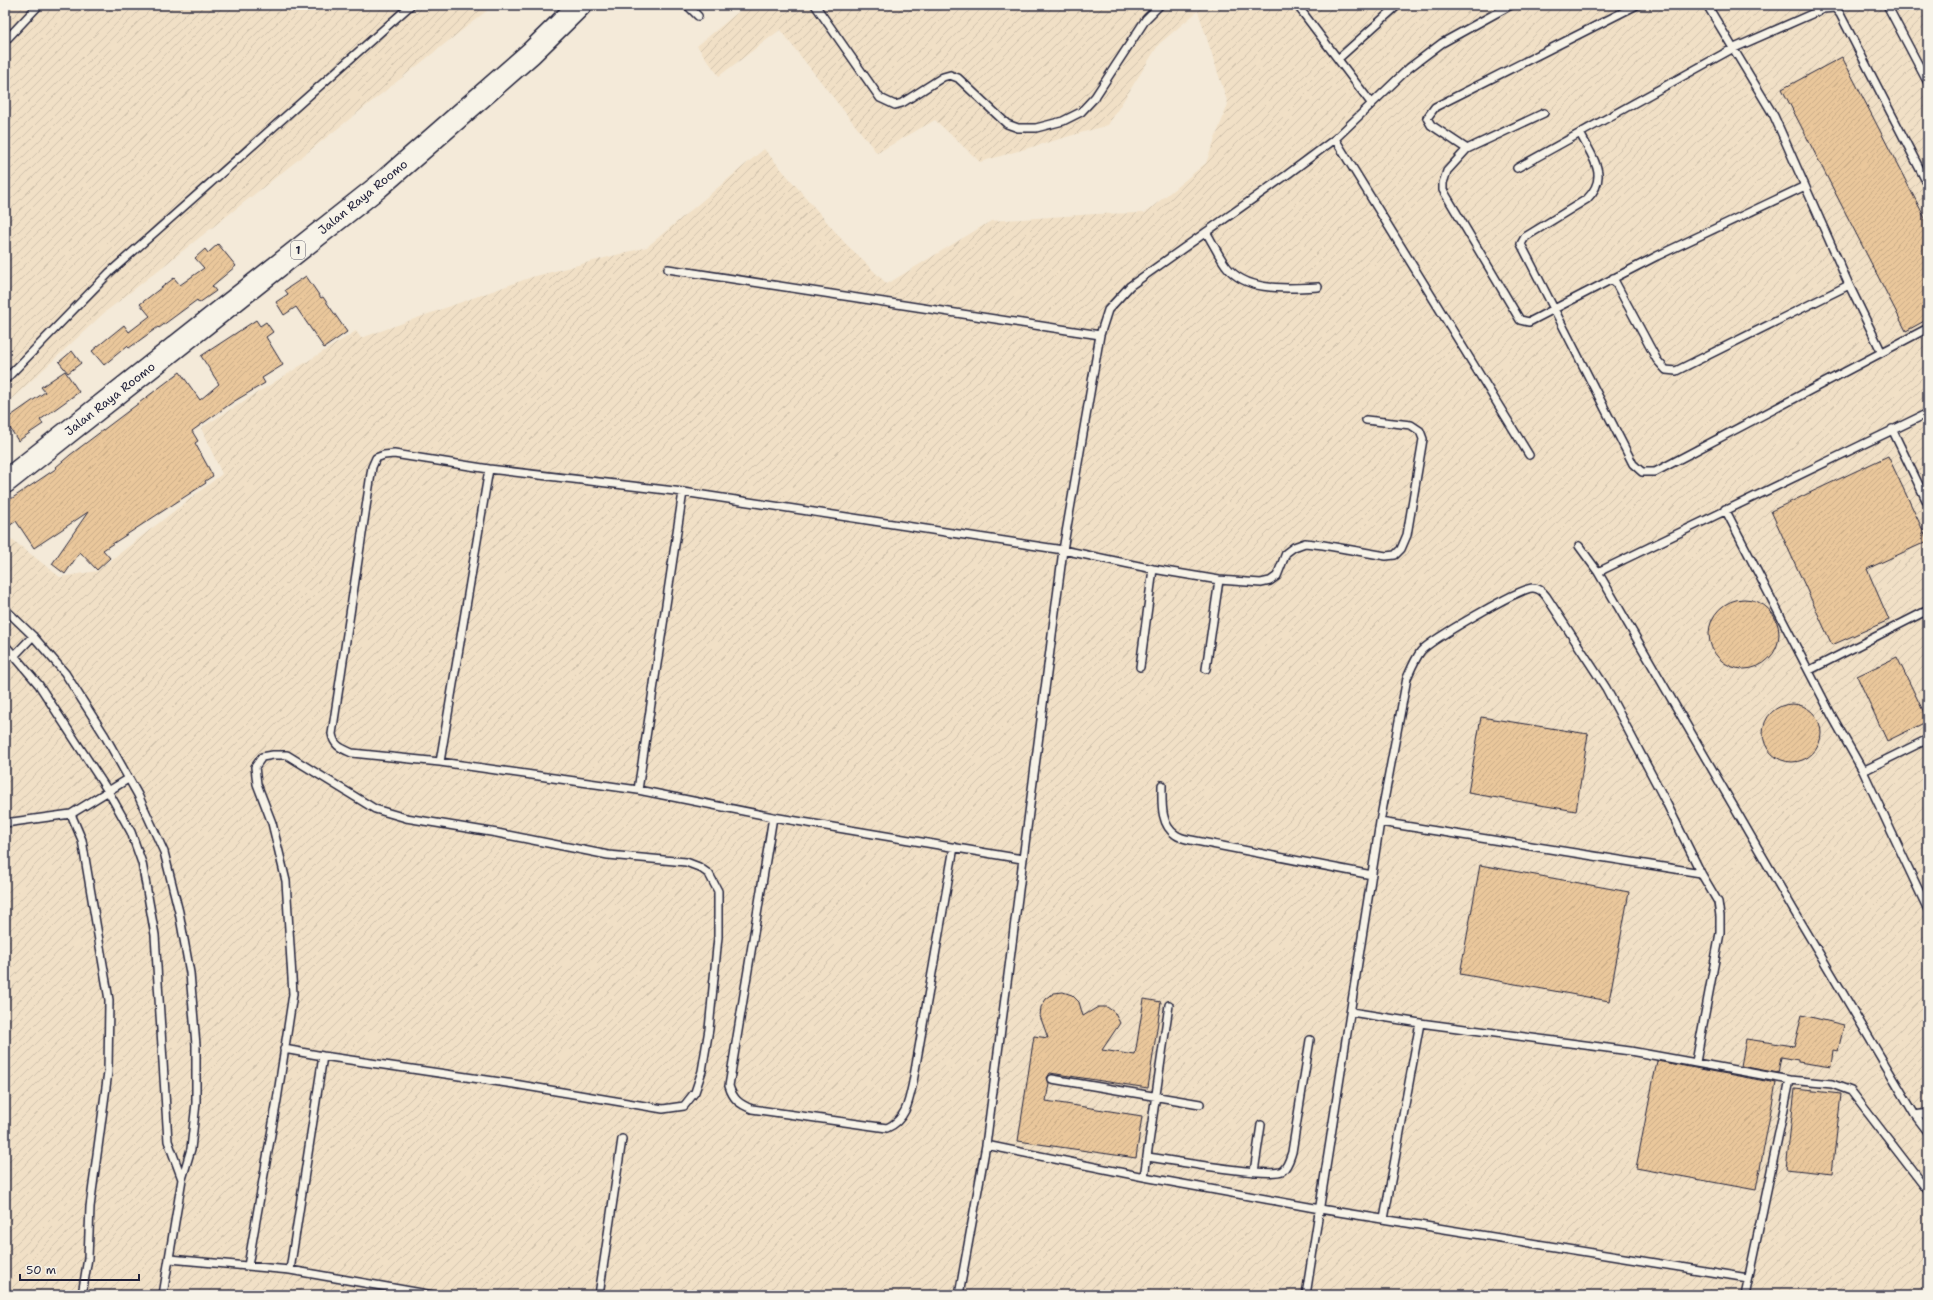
<svg xmlns="http://www.w3.org/2000/svg" width="1933" height="1300" font-family="'Shantell Sans',sans-serif">
	<style>
		.industrial { fill: url(#industrial-furrows) }
		.building { fill: url(#building-hatch); stroke: #22223b }
		.lines { fill: none; stroke-linecap: round; stroke-linejoin: round }
		.service-casing { stroke: #22223b; stroke-width: 10 }
		.trunk-casing { stroke: #22223b; stroke-width: 25 }
		.service { stroke: #f7f3e8; stroke-width: 7 }
		.trunk { stroke: #f7f3e8; stroke-width: 22 }
		.labels { text-anchor: middle; dominant-baseline: central; stroke-width: 3; stroke-linejoin: round; paint-order: stroke }
		.shield { fill: #f7f3e8; stroke: #62616f; stroke-width: 1 }
		.shield-label { font-size: 11px; font-weight: bold; fill: #22223b }
		.street-label { font-size: 12px; fill: #22223b; stroke: #f7f3e8 }
	</style>
	<defs>
		<pattern id="industrial-furrows" width="10" height="10" patternUnits="userSpaceOnUse"><rect width="10" height="10" fill="#f1e0c6"/><path d="M-1 1l2-2M0 10L10 0M9 11l2-2" fill="none" stroke="#cec0ab"/></pattern>
		<pattern id="building-hatch" width="6" height="6" patternUnits="userSpaceOnUse"><rect width="6" height="6" fill="#eac79b"/><path d="M-1 1l2-2M0 6l6-6M5 7l2-2" fill="none" stroke="#c8ab86"/></pattern>
	</defs>
	<rect width="100%" height="100%" fill="#f4ead9"/>
	<filter id="ink" filterUnits="userSpaceOnUse"><feTurbulence type="fractalNoise" baseFrequency=".025" numOctaves="2"/><feDisplacementMap in="SourceGraphic" scale="8" xChannelSelector="R" yChannelSelector="G"/><feConvolveMatrix kernelMatrix="1 2 1 2 8 2 1 2 1" color-interpolation-filters="sRGB"/></filter>
	<g filter="url(#ink)">
		<path class="industrial" d="M5 5H494L104 313 5 405Z
			M747 5H1928V1295H5V534L60 577 97 571 222 474 201 428 356 331 361 338 532 277 647 247 764 149 845 243 887 284 991 221 1095 214 1145 213 1206 163 1228 104 1198 11 1159 44 1108 125 980 162 935 120 877 153 780 30 719 76 697 46Z"/>
		<path class="building" d="M1842 57 1928 224V319L1906 331 1782 89Z
			M218 244 236 266 212 286 216 291 199 303 197 300 159 328 158 327 129 348 127 346 104 365 92 351 124 325 129 332 150 316 140 304 174 278 180 285 204 268 195 258 205 249 208 253Z
			M306 276 321 298 323 297 347 332 324 348 296 307 284 315 276 302 288 294 285 290Z
			M256 320 260 326 266 322 273 332 266 337 283 365 262 378 265 383 233 402 192 431 198 441 195 443 213 476 205 481 206 483 103 550 110 558 97 570 80 552 65 574 52 564 88 512 34 548 16 521 5 529V503L57 468 56 467 70 455 180 372 200 400 219 384 201 356Z
			M72 351 81 363 68 373 59 362Z
			M65 371 79 392 40 420 43 424 18 441 5 420 45 392 41 387Z
			M1888 456 1928 541 1867 569 1889 620 1832 645 1771 511Z
			M1709 634a35 35 0 1 1 70 0a35 35 0 1 1-70 0Z
			M1897 657 1928 721 1887 741 1857 676Z
			M1763 733a29 29 0 1 1 58 0a29 29 0 1 1-58 0Z
			M1481 717 1588 734 1576 811 1468 793Z
			M1480 865 1629 892 1609 1001 1460 974Z
			M1063 992 1072 995 1079 1002 1083 1016 1098 1007H1107L1114 1012 1120 1023 1102 1050 1135 1055 1144 999 1161 1002 1148 1088 1050 1073 1047 1078 1049 1083 1046 1101 1142 1116 1136 1158 1018 1141 1034 1036 1048 1038 1040 1016 1041 1007 1046 999 1054 993Z
			M1802 1015 1844 1025 1838 1051 1833 1050 1831 1067 1798 1062V1060L1781 1057 1778 1073 1741 1066 1746 1039 1794 1046Z
			M1657 1061 1776 1083 1756 1190 1636 1168Z
			M1795 1089 1841 1094 1832 1174 1786 1169Z"/>
		<g class="lines">
			<g class="service-casing">
				<path id="service" d="M687 5 698 16
					M815 5 880 98 895 105 902 103 943 77 950 75 958 78 1007 124 1018 128H1036L1063 121 1081 112 1095 97 1146 19 1160 5
					M1297 5 1371 103
					M1707 5 1774 116 1849 285 1881 351
					M1887 5 1928 83
					M5 41 39 5
					M1338 59 1398 5
					M1544 113 1467 149 1447 171 1443 183V190L1520 320 1529 322 1657 256 1805 186
					M1580 133C1592 157 1610 176 1587 199L1525 237 1521 244 1633 464 1642 472H1655L1928 328
					M1335 139 1529 455
					M1467 149 1431 125 1427 118 1435 107 1637 5
					M1517 168 1732 49 1823 9 1835 8 1840 14 1928 185
					M1206 232C1213 243 1219 257 1227 267 1248 293 1288 288 1318 287
					M668 269 1100 335
					M1613 278 1657 360 1666 370 1676 371 1849 285
					M5 380 110 272 411 5
					M1892 429 1928 504
					M1725 509 1832 716 1863 771 1928 910
					M1579 546 1598 572 1793 909 1915 1115 1928 1132
					M1598 572 1928 413
					M5 609 33 636 65 673 105 736 138 795 164 852 179 912 190 973 196 1045V1103L191 1149 182 1179 163 1295
					M5 645 39 685 108 791 131 832 142 863 155 935 168 1141 182 1179
					M15 655 33 636
					M1140 667 1153 569
					M1206 669 1219 580
					M1810 670 1928 610
					M440 762 489 469
					M1863 771 1928 739
					M1162 785C1162 802 1160 825 1176 835 1180 838 1186 839 1191 840L1372 875
					M638 790 683 492
					M71 814 128 779
					M773 817 729 1086C733 1099 739 1104 752 1109L887 1128C906 1120 909 1101 913 1082L954 847
					M1380 822 1701 873
					M5 823 71 814 82 840 109 1000 108 1072 90 1207 88 1258 82 1295
					M1022 859 773 817 638 790 440 762 352 753C341 748 334 746 332 734L372 467 376 458 384 455 394 454 489 469 683 492 1063 550 1153 569 1219 580 1261 583 1270 581 1277 576 1286 553 1294 547 1305 543 1323 545 1386 556 1395 555 1401 549 1407 535 1423 439 1420 431 1411 425 1366 420
					M1351 1012 1420 1023 1630 1051 1790 1080 1832 1084 1851 1091 1928 1191
					M1052 1079 1200 1104
					M1915 1115 1928 1113
					M986 1145 1144 1177 1320 1209 1748 1278
					M1148 1157C1168 1160 1270 1178 1282 1171 1288 1167 1290 1158 1292 1152L1310 1040
					M1254 1172 1261 1125
					M1144 1177 1169 1005
					M1384 1219 1420 1023
					M170 1259 290 1270 433 1295
					M248 1266 277 1100 293 994 286 881 272 823 257 784 255 767 262 757 273 755H287L375 809 406 818 497 833 608 855 686 862 699 867 709 874 718 891V937L709 1029 702 1071 695 1092 684 1106 663 1109 514 1084 323 1056 284 1049
					M290 1270 323 1056
					M599 1295 622 1139
					M959 1295 986 1145 1063 550 1100 335 1108 310 1130 286 1288 174 1335 139 1409 68 1442 43 1511 5
					M1306 1295 1380 822 1407 678C1411 669 1415 659 1421 651 1431 640 1521 587 1533 588 1539 588 1543 592 1546 596L1606 688 1665 800 1701 873 1718 902 1720 916V933L1696 1062
					M1745 1295 1790 1080"/>
			</g>
			<g class="trunk-casing">
				<path id="trunk" d="M5 482 378 187 531 53 580 5"/>
			</g>
			<use href="#service" class="service"/>
			<use href="#trunk" class="trunk"/>
		</g>
	</g>
	<g class="labels">
		<rect class="shield" x="291" y="241" width="14" height="18" rx="3"/>
		<g class="shield-label">
			<text x="298" y="250">1</text>
		</g>
		<g class="street-label">
			<text transform="translate(363 197) rotate(-39)">Jalan Raya Roomo</text>
			<text transform="translate(110 399) rotate(-38)">Jalan Raya Roomo</text>
		</g>
	</g>
	<rect width="1933" height="1300" fill="none" stroke="#f7f3e8" stroke-width="20"/>
	<rect x="10" y="10" width="1913" height="1280" fill="none" stroke="#22223b" stroke-width="1.5" filter="url(#ink)"/>
	<path d="M20 1274v6h119v-6" fill="none" stroke="#22223b" stroke-width="2"/>
	<text x="26" y="1274" font-size="12" fill="#22223b" stroke="#f7f3e8" stroke-width="3" paint-order="stroke">50 m</text>
</svg>
